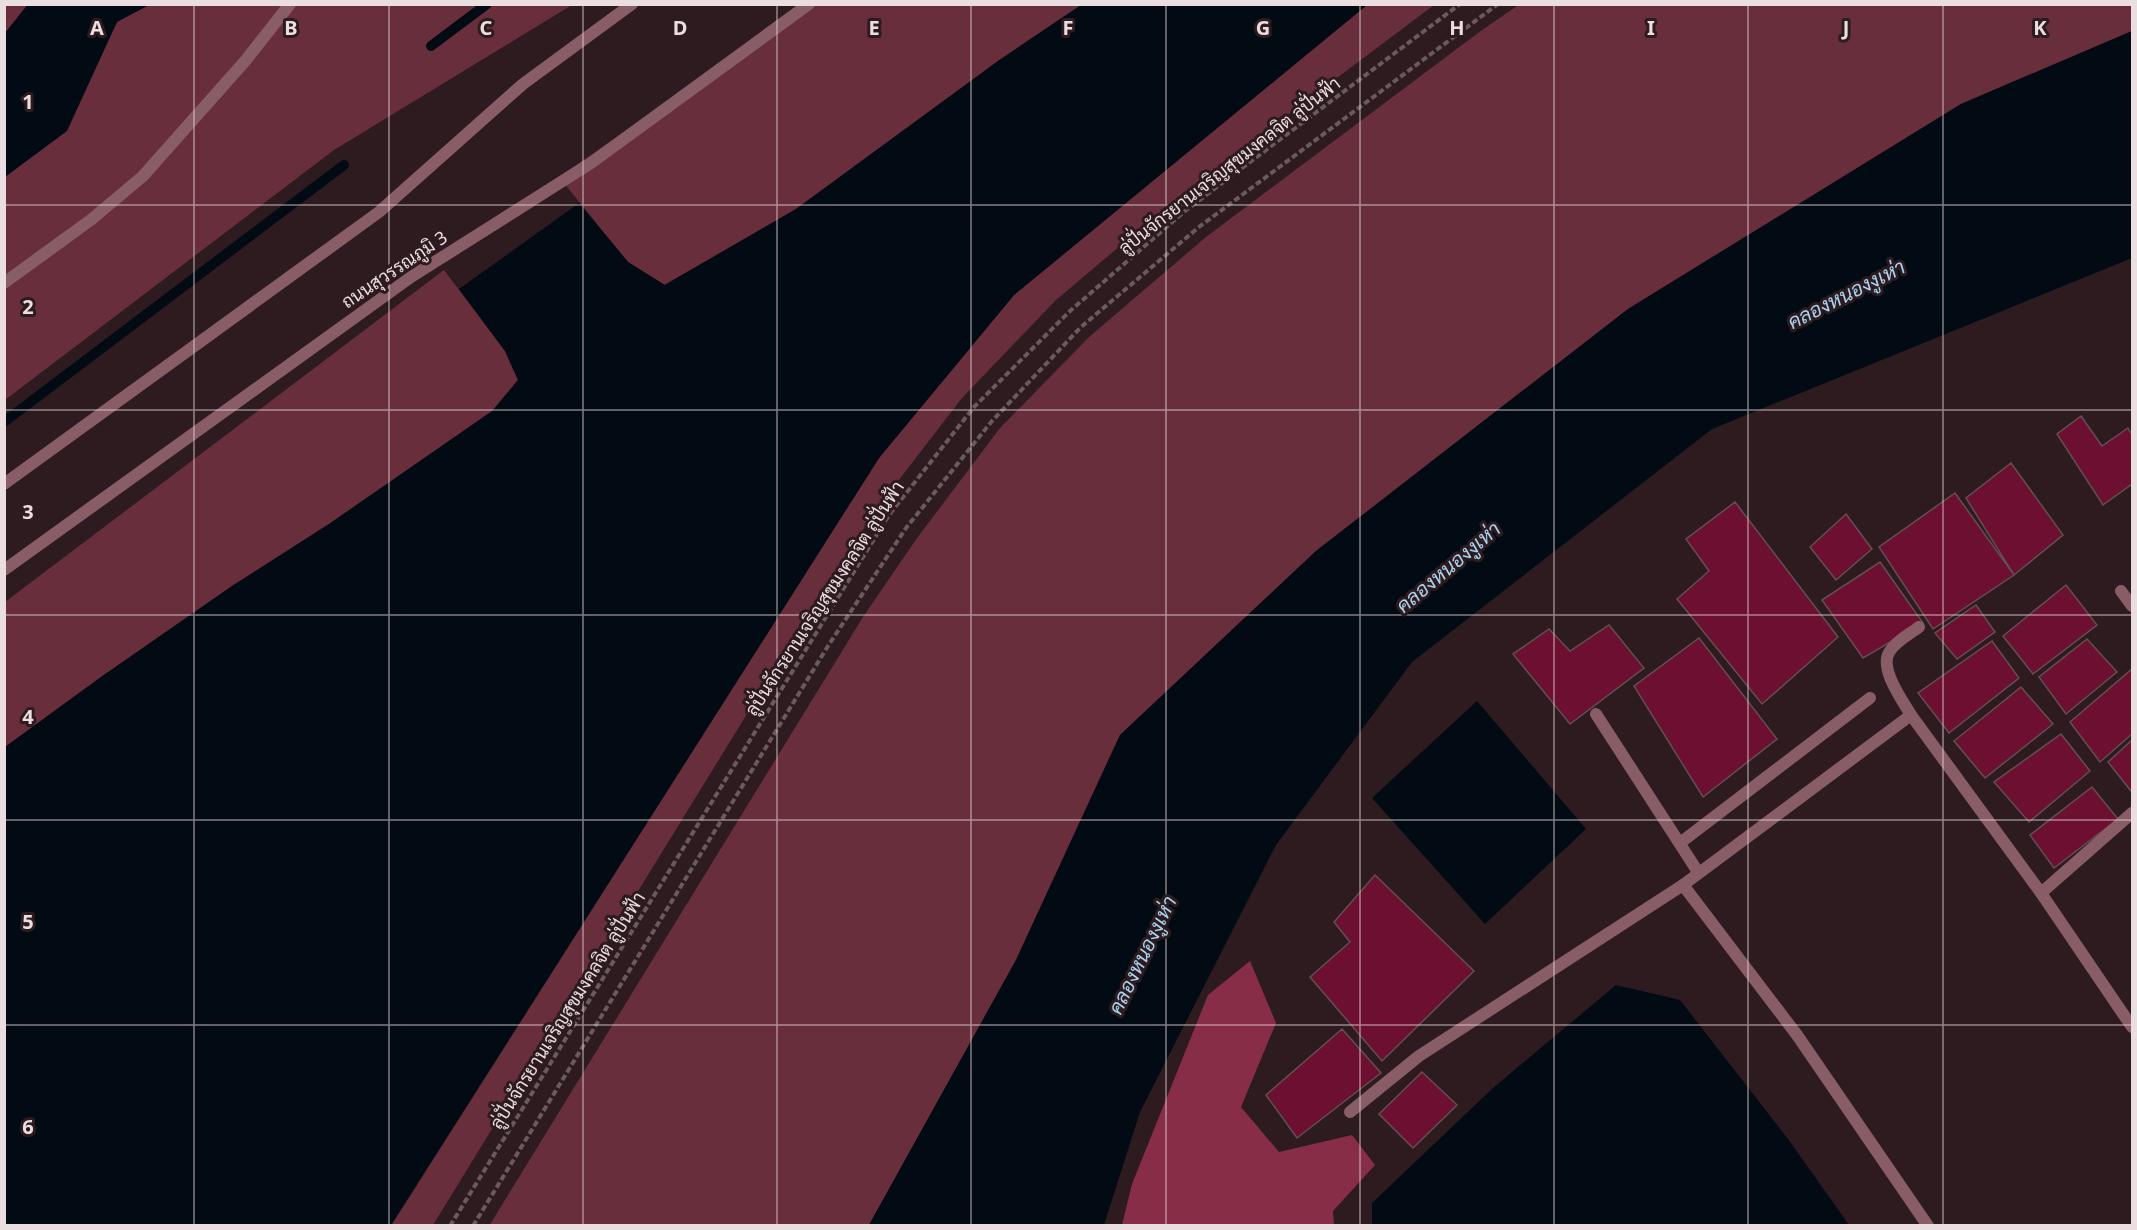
<svg xmlns="http://www.w3.org/2000/svg" width="2137" height="1230" font-family="'Noto Sans',Sarabun,sans-serif">
	<style>
		.green { fill: #682e3c }
		.forest { fill: #882d47 }
		.water { fill: #020b13 }
		.lines { fill: none; stroke-linecap: round; stroke-linejoin: round }
		.stream { stroke: #020b13; stroke-width: 10 }
		.building { fill: #6c0f30; stroke: #634f53; stroke-width: 1.5 }
		.path { stroke: #6a5a5d; stroke-width: 4; stroke-dasharray: 6 3; stroke-linecap: butt }
		.lane { stroke: #885d66; stroke-width: 12 }
		.street { stroke: #885d66; stroke-width: 12 }
		.grid { fill: none; stroke: #ebdee0; stroke-width: 1.5; stroke-opacity: 0.55 }
		.labels { text-anchor: middle; dominant-baseline: central; stroke-width: 6; stroke-linejoin: round; paint-order: stroke }
		.street-label { font-size: 18px; fill: #ebdee0; stroke: #2d1b1f }
		.water-label { font-size: 20px; font-style: italic; fill: #a9d5f3; stroke: #2d1b1f }
		.grid-label { font-size: 20px; text-anchor: middle; font-weight: bold; fill: #ebdee0; stroke: #2d1b1f; stroke-width: 6; stroke-linejoin: round; paint-order: stroke }
	</style>
	<rect width="100%" height="100%" fill="#2d1b1f"/>
	<path class="green" d="M1520 4 2132 5V31L1961 104 1628 309 1316 551 1120 735 1016 960 869 1225 489 1226 863 617 917 538 1000 428 1089 337 1206 237 1482 30Z
		M5 5H572L334 150 5 400Z
		M807 5H1081L998 61 796 209 664 285 628 262 559 177Z
		M1367 5H1434L1173 201 1055 301 962 398 875 511 801 626 433 1225 391 1226 879 458 1014 295Z
		M444 270 505 351 518 380 493 411 329 524 232 586 101 677 5 747V602Z"/>
	<path class="forest" d="M1250 961 1276 1023 1241 1107 1279 1152 1352 1135 1375 1165 1333 1211 1334 1225H1122L1132 1184 1208 995Z"/>
	<path class="water" d="M28 4 149 5 117 22 67 131 5 177V33Z
		M1081 5H1367L1014 295 879 458 391 1225H5V747L101 677 232 586 329 524 492 411 518 380 505 351 459 289 579 203 628 262 665 285 796 209 998 61Z
		M2132 31V258L1712 429 1412 662 1276 845 1140 1112 1104 1225H869L1016 960 1120 735 1316 551 1628 309 1961 104Z
		M1477 701 1586 829 1485 924 1372 798Z
		M1616 985 1680 1000 1788 1139 1849 1225H1372V1203L1493 1088Z"/>
	<g class="lines">
		<path class="stream" d="M431 46 487 4
			M4 422 344 165"/>
	</g>
	<path class="building" d="M2081 416 2102 446 2128 428 2132 435V484L2103 505 2057 434Z
		M2011 463 2063 535 2014 575 1966 498Z
		M1955 493 2014 575 1933 629 1879 547Z
		M1735 502 1838 637 1762 704 1677 599 1709 571 1686 539Z
		M1846 514 1872 549 1836 580 1810 547Z
		M1880 562 1923 623 1863 658 1822 600Z
		M2066 585 2097 625 2033 674 2003 636Z
		M1976 605 1995 632 1957 659 1935 633Z
		M1609 625 1644 668 1570 724 1513 654 1549 629 1570 651Z
		M1699 638 1777 739 1703 797 1634 686Z
		M2087 639 2117 672 2066 714 2039 677Z
		M1992 641 2019 678 1949 733 1918 693Z
		M2132 669V734L2100 762 2070 722Z
		M2021 687 2053 724 1985 778 1954 741Z
		M2061 734 2090 771 2029 822 1994 782Z
		M2132 740V789L2131 791 2108 762Z
		M2092 787 2118 819 2054 868 2030 835Z
		M1375 875 1474 971 1382 1061 1310 977 1350 942 1334 922Z
		M1342 1029 1381 1073 1297 1138 1266 1095Z
		M1422 1072 1457 1105 1413 1148 1379 1114Z"/>
	<g class="lines">
		<path class="path" d="M450 1226 889 515 974 407 1070 311 1185 211 1460 4
			M473 1226 828 646 906 528 992 421 1081 327 1199 227 1498 4"/>
		<path class="lane" d="M4 283 92 219 143 176 246 60 290 4
			M2121 591 2132 606
			M1596 714 1698 872
			M1911 715C1902 700 1878 667 1890 651 1896 641 1910 634 1919 627
			M1680 843 1870 698
			M2041 893 2132 813
			M1350 1112 1419 1056 1683 885"/>
		<path class="street" d="M4 484 379 212 523 84 632 4
			M4 570 411 277 591 163 809 4
			M1928 1226 1797 1035 1683 885 1911 715 2041 893 2132 1027"/>
	</g>
	<path class="grid" d="M194 4V1226M389 4V1226M583 4V1226M777 4V1226M971 4V1226M1166 4V1226M1360 4V1226M1554 4V1226M1748 4V1226M1943 4V1226M4 205H2132M4 410H2132M4 615H2132M4 820H2132M4 1025H2132"/>
	<g class="labels">
		<g class="street-label">
			<text transform="translate(1229 165) rotate(-38)">ลู่ปั่นจักรยานเจริญสุขมงคลจิต ลู่ปั่นฟ้า</text>
			<text transform="translate(394 269) rotate(-34)">ถนนสุวรรณภูมิ 3</text>
			<text transform="translate(824 598) rotate(-57)">ลู่ปั่นจักรยานเจริญสุขมงคลจิต ลู่ปั่นฟ้า</text>
			<text transform="translate(567 1010) rotate(-58)">ลู่ปั่นจักรยานเจริญสุขมงคลจิต ลู่ปั่นฟ้า</text>
		</g>
		<g class="water-label">
			<text transform="translate(1846 294) rotate(-27)">คลองหนองงูเห่า</text>
			<text transform="translate(1448 567) rotate(-40)">คลองหนองงูเห่า</text>
			<text transform="translate(1142 955) rotate(-64)">คลองหนองงูเห่า</text>
		</g>
	</g>
	<g class="grid-label">
		<text x="97" y="35">A</text>
		<text x="291" y="35">B</text>
		<text x="486" y="35">C</text>
		<text x="680" y="35">D</text>
		<text x="874" y="35">E</text>
		<text x="1068" y="35">F</text>
		<text x="1263" y="35">G</text>
		<text x="1457" y="35">H</text>
		<text x="1651" y="35">I</text>
		<text x="1846" y="35">J</text>
		<text x="2040" y="35">K</text>
		<text x="28" y="109">1</text>
		<text x="28" y="314">2</text>
		<text x="28" y="519">3</text>
		<text x="28" y="724">4</text>
		<text x="28" y="929">5</text>
		<text x="28" y="1134">6</text>
	</g>
	<rect width="2137" height="1230" fill="none" stroke="#ebdee0" stroke-width="12"/>
</svg>
